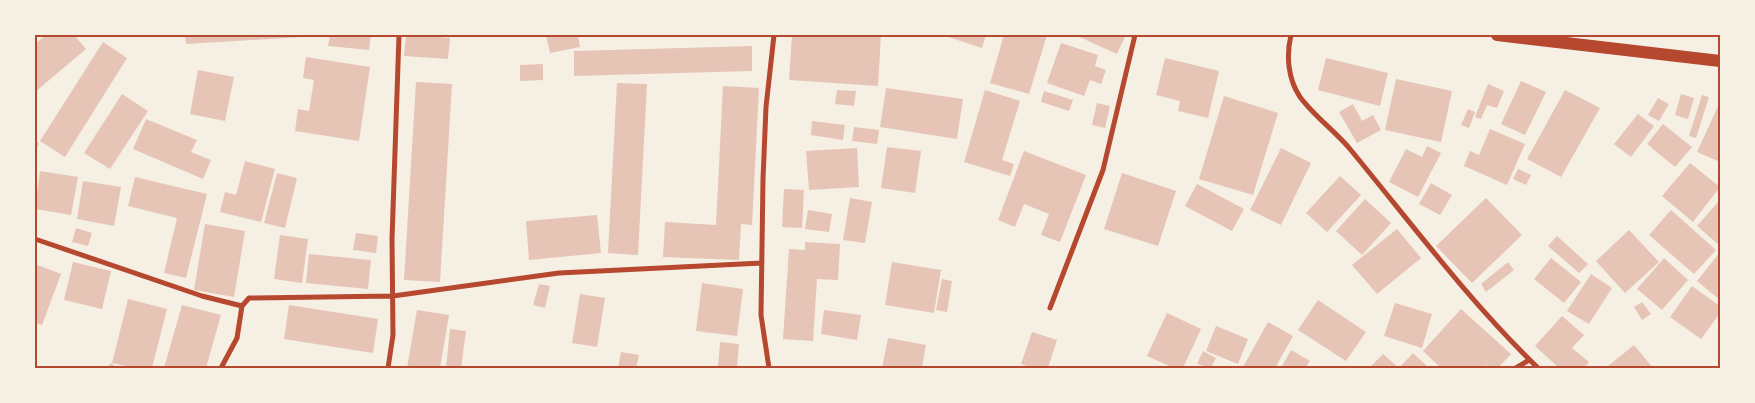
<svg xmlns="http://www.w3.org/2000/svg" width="1755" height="403" font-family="'Open Sans',sans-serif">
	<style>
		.building { fill: #e6c5b7 }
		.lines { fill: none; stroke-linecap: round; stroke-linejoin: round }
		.minor { stroke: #b5482f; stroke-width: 5 }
		.primary { stroke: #b5482f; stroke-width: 12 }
		.neatline { fill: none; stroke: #b5482f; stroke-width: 2 }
	</style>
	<rect width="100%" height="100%" fill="#f6efe4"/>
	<path class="building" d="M46 35H74L86 49 35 92V44Z
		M185 35H303V37L186 44Z
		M330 35H371L369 50 328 46Z
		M406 35H438V37L450 38 448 59 404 56Z
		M546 35H578L580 47 550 53Z
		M792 35H881L878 86 789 80Z
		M942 35H986L982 48Z
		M1004 35H1047L1029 94 990 83Z
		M1075 35H1126L1117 54Z
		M103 42 127 58 65 157 40 141Z
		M1061 43 1098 55 1095 66 1106 70 1101 84 1090 80 1084 96 1047 83Z
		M752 46V71L574 76V51Z
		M306 57 370 67 359 141 295 131 298 109 309 111 314 80 303 78Z
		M1165 58 1219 71 1208 118 1178 111 1180 101 1156 95Z
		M1326 58 1388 73 1380 106 1318 90Z
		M543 64V80L520 81V65Z
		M198 70 234 77 225 121 190 114Z
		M1396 79 1452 91 1441 142 1385 130Z
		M1521 81 1546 92 1525 135 1501 124Z
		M416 82 452 84 440 282 404 280Z
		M617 83 647 84 638 255 608 253Z
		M1488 84 1504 91 1497 108 1487 105 1481 119 1475 117Z
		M723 86 759 88 752 225 741 224 739 260 663 257 665 222 716 225Z
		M886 88 963 99 957 139 880 127Z
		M837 90 856 91 854 106 835 104Z
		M985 90 1020 101 1002 160 1014 164 1010 176 964 162Z
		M1565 90 1600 108 1561 177 1527 159Z
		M1044 91 1073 100 1069 111 1041 102Z
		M122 94 148 111 110 169 84 153Z
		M1681 94 1694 98 1688 119 1675 115Z
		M1702 95 1709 97 1696 138 1689 136Z
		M1224 96 1278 113 1253 195 1199 179Z
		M1658 98 1669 104 1659 121 1648 115Z
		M1720 102V162L1697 152Z
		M1097 103 1110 106 1105 128 1092 125Z
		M1353 104 1362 121 1373 115 1381 130 1357 143 1339 112Z
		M1468 109 1475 112 1469 128 1461 125Z
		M1638 114 1654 126 1631 157 1614 144Z
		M146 119 197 140 191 152 211 160 203 179 133 149Z
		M812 121 845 125 843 140 811 135Z
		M1663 124 1692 147 1675 167 1647 144Z
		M854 127 879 130 877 144 852 141Z
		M1490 129 1525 144 1507 185 1464 166 1470 151 1479 155Z
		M35 141 39 143 35 153Z
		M1427 146 1441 153 1418 197 1389 182 1406 149 1422 157Z
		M887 147 921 151 915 193 881 188Z
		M857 148 859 187 809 190 806 151Z
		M1281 148 1311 163 1281 225 1250 210Z
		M1024 151 1086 175 1060 242 1041 235 1049 214 1024 204 1015 227 998 220Z
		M245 161 275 169 261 222 220 212 225 192 236 195Z
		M1690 163 1720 187 1693 222 1662 196Z
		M1518 169 1531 175 1526 185 1513 179Z
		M40 171 78 177 71 215 35 209Z
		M277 173 297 178 285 228 264 223Z
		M1122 173 1176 191 1158 246 1104 229Z
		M1340 176 1361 195 1327 232 1306 213Z
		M135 177 207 194 186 278 164 273 177 218 128 206Z
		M83 181 121 187 114 226 77 219Z
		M1431 183 1452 195 1440 215 1419 204Z
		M1197 184 1244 209 1232 231 1185 206Z
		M784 189 804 190 802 228 782 227Z
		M850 198 872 202 865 243 843 240Z
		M1486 198 1522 235 1472 283 1436 246Z
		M1365 199 1391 223 1362 255 1336 231Z
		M1718 202 1720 204 1719 245 1697 226Z
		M808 210 832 214 829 232 805 229Z
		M1671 210 1716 250 1694 274 1649 235Z
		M597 215 601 253 529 260 526 221Z
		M205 224 245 231 234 297 194 290Z
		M76 228 92 233 88 246 72 242Z
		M1397 229 1421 258 1377 294 1352 265Z
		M1629 230 1659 262 1625 293 1596 261Z
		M356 233 378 236 376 253 353 250Z
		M280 235 308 239 302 283 274 279Z
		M1557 236 1588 264 1579 273 1548 246Z
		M805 242 840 244 838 280 817 279 813 341 783 339 789 249 805 250Z
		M1720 252V300L1697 281Z
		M309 254 371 260 368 289 306 283Z
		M1551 258 1581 282 1564 303 1534 279Z
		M1664 258 1688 280 1662 310 1637 289Z
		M73 262 111 271 102 309 64 300Z
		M892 262 941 270 934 313 885 305Z
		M1508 262 1514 270 1486 292 1481 284Z
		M35 264 61 274 42 325 35 323Z
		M1591 274 1612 288 1589 324 1567 311Z
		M942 279 952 281 947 312 936 310Z
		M702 283 743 289 737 336 696 331Z
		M539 284 550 286 545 308 533 305Z
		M1692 286 1720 306V313L1701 339 1670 317Z
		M580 294 605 298 597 347 572 343Z
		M128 299 167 309 152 368H134L112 363Z
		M1318 300 1366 332 1346 361 1298 330Z
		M1642 302 1651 314 1642 320 1634 307Z
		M1395 303 1432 314 1422 348 1384 336Z
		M182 305 221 315 206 368H164Z
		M289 305 378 319 373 353 284 339Z
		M1461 309 1511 354 1498 368H1490L1486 365 1483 368H1441L1423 351Z
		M417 310 449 315 440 368H407Z
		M824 310 861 315 857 340 821 334Z
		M1167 313 1201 329 1183 368H1174L1147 356Z
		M1562 316 1584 335 1572 348 1589 362 1584 368H1559L1535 346Z
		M1268 322 1293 336 1275 368H1244L1243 367Z
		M1216 326 1248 339 1238 364 1206 351Z
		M450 329 466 331 461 368H446Z
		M1032 332 1057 340 1048 368H1032L1021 364Z
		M888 338 926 345 922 368H882Z
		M720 342 739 344 737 368H718Z
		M1634 345 1653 368H1610L1608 366Z
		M1291 350 1310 361 1305 368H1281Z
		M1203 351 1216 358 1211 368 1197 364Z
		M621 352 639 355 636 368H618Z
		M1413 353 1429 368H1369L1383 354 1399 368Z
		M111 363 118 368H107Z"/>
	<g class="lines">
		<path class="minor" d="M1291 35C1286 56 1288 79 1300 97 1314 116 1335 131 1350 149 1411 223 1469 301 1538 368
			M35 239 202 296 242 306
			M1050 308 1103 170 1135 35
			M221 368 237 338 242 306 249 298 393 296 559 273 762 263
			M388 368 393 335 392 239 399 35
			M769 368 761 315 763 179 766 107 774 35
			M1516 368 1529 360"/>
		<path class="primary" d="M1497 35 1720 61"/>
	</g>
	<rect width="1755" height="403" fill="none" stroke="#f6efe4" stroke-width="72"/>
	<rect x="36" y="36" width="1683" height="331" class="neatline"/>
</svg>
